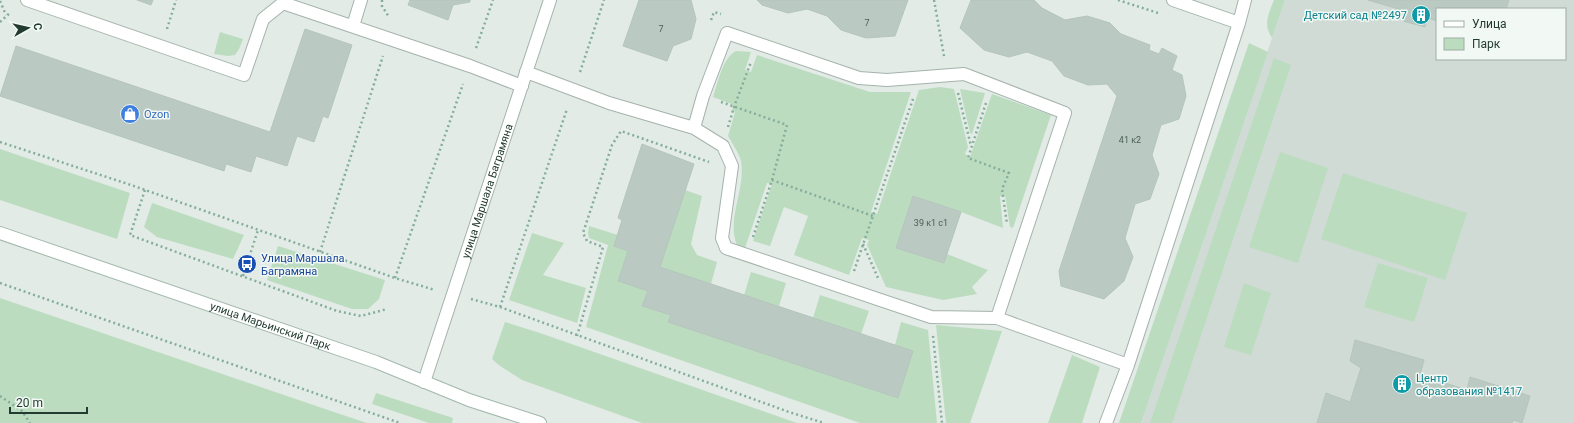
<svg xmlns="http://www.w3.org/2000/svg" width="1574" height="423" font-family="Roboto,sans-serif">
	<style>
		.built { fill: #d0dbd5; fill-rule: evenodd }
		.green { fill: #bcdcc0 }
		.building { fill: #bac9c1; stroke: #b5c5bc }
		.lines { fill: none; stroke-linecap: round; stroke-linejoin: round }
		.service-casing { stroke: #a5b3ac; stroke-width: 14 }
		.minor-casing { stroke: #a5b3ac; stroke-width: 14 }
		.secondary-casing { stroke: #a1b7ac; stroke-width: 14 }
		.path { stroke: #84ae9a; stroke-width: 2.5; stroke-dasharray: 2 3; stroke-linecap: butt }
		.service { stroke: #fff; stroke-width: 12 }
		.minor { stroke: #fff; stroke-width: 12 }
		.secondary { stroke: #fff; stroke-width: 12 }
		.labels { text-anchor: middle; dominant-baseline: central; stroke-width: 3; stroke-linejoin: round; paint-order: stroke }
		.number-label { font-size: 9px; fill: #495f55 }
		.culture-label { font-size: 11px; fill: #0d838f; stroke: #f2f8f4; text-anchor: end }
		.shop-label { font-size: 11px; fill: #366cbe; stroke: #f2f8f4; text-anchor: start }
		.street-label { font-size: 11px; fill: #233c31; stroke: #f2f8f4 }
		.transit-label { font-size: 11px; fill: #164399; stroke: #f2f8f4; text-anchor: start }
	</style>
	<rect width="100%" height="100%" fill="#e2ebe6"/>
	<path class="built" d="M1285 0H1574V423H1141ZM1437 9H1565V59H1437Z"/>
	<path class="green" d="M1274 0H1285L1272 38C1263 24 1268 15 1274 0Z
		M220 32 243 39 239 49 235 55 228 56 214 54Z
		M1249 43 1268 52 1141 423H1119Z
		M736 51 751 52 745 70 751 72 757 55 870 92H911L871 212 877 214 919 90 940 87 954 89 968 147 965 154 970 157 992 94 1051 115 1013 228 1010 227 1005 195 1004 197 1000 196 1003 228 961 212 913 196 896 248 944 263 947 254 988 270 972 287 977 294 943 300 886 287 867 245 869 240 862 238 849 275 794 255 808 216 784 207 770 246 753 241 772 184 767 183 745 248 737 245C726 219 746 189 741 161 739 153 732 143 728 136L735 112 732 110 734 105 713 97C718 83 722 58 736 51Z
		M1274 58 1291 65 1172 423H1150Z
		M960 89 985 93 972 134 970 133Z
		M0 149 130 193 117 239 0 200Z
		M1280 152 1328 168 1298 263 1249 247Z
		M1343 173 1467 213 1445 280 1321 239Z
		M685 190 702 196 691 244 697 255 717 262 711 284 660 267Z
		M152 203 244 235 233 259 157 237 144 227Z
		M589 226 618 235 614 246 628 251 648 291 642 306 671 315 668 322 898 398 913 351 895 345 901 322 928 330 937 423H860L586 327 608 245 589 238 588 233Z
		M532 233 564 243 543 275 586 288 577 323 509 300Z
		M278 246 385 280 379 299 368 309H352L267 280Z
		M1378 263 1428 278 1414 322 1364 307Z
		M751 272 786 283 779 306 744 295Z
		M1244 283 1271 293 1251 355 1224 347Z
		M820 295 869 311 861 334 813 318Z
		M0 298 331 411 367 423H0Z
		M505 322 540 333 797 423H642L522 380 500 366 492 359Z
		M936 325 1002 331 970 423H946Z
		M1072 355 1100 367 1082 423H1048Z
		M376 393 453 418 452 423H429L372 404Z"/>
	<path class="building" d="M137 0H153L151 5Z
		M410 0H470V2L453 5 448 20 408 5Z
		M639 0H691L696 19 691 39 673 46 667 61 623 46Z
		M757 0H908L895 36 866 38 841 30 827 16 807 9 788 13 762 5Z
		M971 0H1034L1042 8 1065 20 1087 16 1110 23 1121 34 1150 45 1149 50 1159 54 1162 48 1177 56 1172 70 1182 75 1186 96 1179 119 1161 125 1152 155 1159 174 1150 199 1135 204 1125 238 1133 257 1124 281 1104 299 1061 286 1059 271 1117 96 1107 84 1088 85 1064 76 1052 61 1027 52 1009 57 984 50 960 28Z
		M1368 0H1509L1506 9H1437V21L1428 18 1425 27 1403 21 1405 11Z
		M305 29 352 45 328 118 323 116 314 142 297 136 287 166 256 156 251 172 226 164 224 171 0 96 16 46 270 132Z
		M642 144 694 164 660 267 913 351 898 398 668 322 671 315 642 306 648 291 618 281 628 251 614 246 622 220 618 218Z
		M913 196 961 212 944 263 896 248Z
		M1355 340 1424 360 1420 375 1467 390 1470 377 1530 396 1522 423 1513 420 1512 423H1317L1326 393 1350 402 1361 368 1350 361Z"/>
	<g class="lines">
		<g class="service-casing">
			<path id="service" d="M27 0 244 75 263 19 283 3 470 66 522 86
				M1173 0 1239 23 1245 0
				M353 26 361 0
				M526 72 609 103 694 128 723 146 732 166 722 238 726 248 931 317 997 318 1128 365
				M694 128 703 96 727 33 859 78 887 80 964 74 1065 113 997 318
				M1106 423 1128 365 1239 23"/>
		</g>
		<g class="minor-casing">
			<g id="minor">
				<path id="s1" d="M424 382 550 0"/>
			</g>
		</g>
		<g class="secondary-casing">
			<g id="secondary">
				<path id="s2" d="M0 233 376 362 469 400 540 423"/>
			</g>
		</g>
		<path class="path" d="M382 0V6L389 17
			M934 0 944 56
			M1118 0 1158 13
			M0 1 6 15
			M711 20 714 12 721 14
			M0 22 11 12
			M167 29 176 0
			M476 48 493 0
			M580 72 604 0
			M958 93 971 146
			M721 102 787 125 772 180
			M986 103 968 158 1009 173 1002 189 1007 224
			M728 127 734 107 751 62
			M0 142 131 185 395 278 435 290
			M145 190 130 235 337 311 361 316 387 309
			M753 237 772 180 873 216
			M863 244 878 278
			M320 252 383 56
			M854 271 914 96
			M243 276 258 230
			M395 278 463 84
			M0 283 400 423
			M471 299 500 307 789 412 824 423
			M500 307 567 109
			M577 336 603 247 587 241 583 233 612 145 621 131 709 162
			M933 336 942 423
			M0 396 22 411 30 423"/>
		<use href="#service" class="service"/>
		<use href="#minor" class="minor"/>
		<use href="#secondary" class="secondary"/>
	</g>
	<defs>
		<g id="building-disc" transform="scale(1)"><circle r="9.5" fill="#0f9aa8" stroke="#f2f8f4"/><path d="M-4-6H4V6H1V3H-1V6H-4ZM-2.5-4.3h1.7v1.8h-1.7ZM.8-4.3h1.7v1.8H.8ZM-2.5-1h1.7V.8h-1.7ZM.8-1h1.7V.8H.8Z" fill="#fff"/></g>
		<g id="shop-disc" transform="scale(1)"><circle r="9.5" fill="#3f7fe0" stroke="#f2f8f4"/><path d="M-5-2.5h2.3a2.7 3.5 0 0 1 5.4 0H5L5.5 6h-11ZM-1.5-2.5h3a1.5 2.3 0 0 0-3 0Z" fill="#fff"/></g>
		<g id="bus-disc" transform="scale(1)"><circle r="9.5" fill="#1a4fb4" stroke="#f2f8f4"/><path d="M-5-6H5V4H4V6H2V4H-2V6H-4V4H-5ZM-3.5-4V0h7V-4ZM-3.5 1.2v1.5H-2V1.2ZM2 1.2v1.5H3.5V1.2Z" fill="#fff"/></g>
	</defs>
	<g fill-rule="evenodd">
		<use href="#building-disc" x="1421" y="15"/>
		<use href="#shop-disc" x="130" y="114"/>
		<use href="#bus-disc" x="247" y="264"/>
		<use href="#building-disc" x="1402" y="384"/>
	</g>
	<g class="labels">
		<g class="number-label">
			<text x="867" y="23">7</text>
			<text x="661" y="29">7</text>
			<text x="1130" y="140">41 к2</text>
			<text x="931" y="223">39 к1 с1</text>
		</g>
		<g class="culture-label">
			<text x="1407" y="15">Детский сад №2497</text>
			<text x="1416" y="378" text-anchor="start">Центр<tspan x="1416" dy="13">образования №1417</tspan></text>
		</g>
		<g class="shop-label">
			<text x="144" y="114">Ozon</text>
		</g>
		<g class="street-label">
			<text stroke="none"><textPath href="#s1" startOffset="201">улица Маршала Баграмяна</textPath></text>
			<text stroke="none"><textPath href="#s2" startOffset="286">улица Марьинский Парк</textPath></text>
		</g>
		<g class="transit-label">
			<text x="261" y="258">Улица Маршала<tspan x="261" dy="13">Баграмяна</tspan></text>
		</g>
	</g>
	<rect x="1436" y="8" width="130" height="52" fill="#f2f8f4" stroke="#9fada6"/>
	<rect x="1444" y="21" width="20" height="6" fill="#ffffff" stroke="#9fada6"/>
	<text x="1472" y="28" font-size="12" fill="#233c31">Улица</text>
	<rect x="1444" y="38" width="20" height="12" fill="#bcdcc0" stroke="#9fada6"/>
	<text x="1472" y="48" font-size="12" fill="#233c31">Парк</text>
	<g transform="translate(28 28) rotate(82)" stroke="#f2f8f4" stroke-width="3" paint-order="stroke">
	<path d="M0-3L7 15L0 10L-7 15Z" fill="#233c31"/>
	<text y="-6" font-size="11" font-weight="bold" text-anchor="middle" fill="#233c31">С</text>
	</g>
	<path d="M10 407v6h77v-6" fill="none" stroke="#233c31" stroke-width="2"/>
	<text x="16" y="407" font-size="12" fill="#233c31" stroke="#f2f8f4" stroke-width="3" paint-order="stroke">20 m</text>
</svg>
